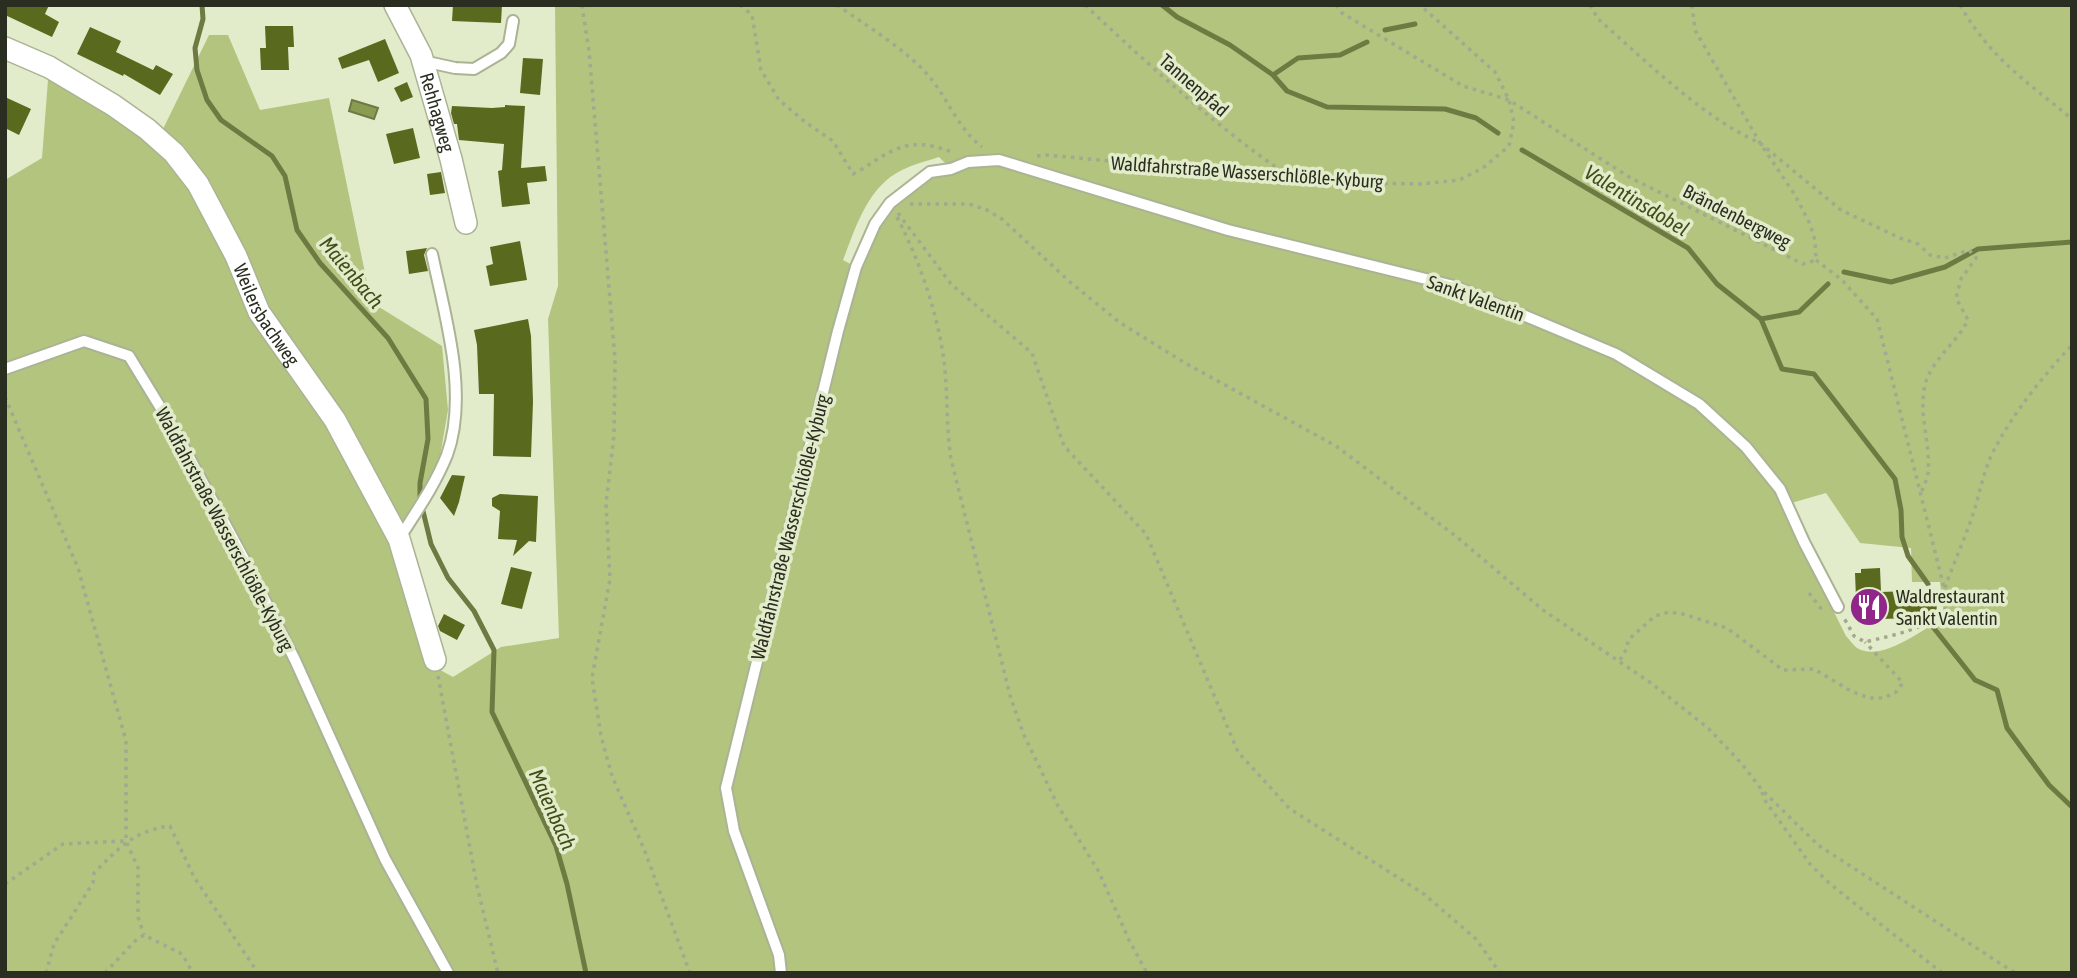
<svg xmlns="http://www.w3.org/2000/svg" width="2077" height="978" font-family="'Asap Condensed',sans-serif">
	<style>
		.green { fill: #b2c47e; fill-rule: evenodd }
		.water { fill: #8a9c52; stroke: #6d7b43; stroke-width: 2 }
		.lines { fill: none; stroke-linecap: round; stroke-linejoin: round }
		.stream { stroke: #6d7b43; stroke-width: 5 }
		.building { fill: #59691e }
		.service-casing { stroke: #aab394; stroke-width: 14 }
		.minor-casing { stroke: #aab394; stroke-width: 24 }
		.path { stroke: #a1a98f; stroke-width: 3.5; stroke-dasharray: 3.5 5; stroke-linecap: butt }
		.service { stroke: #fff; stroke-width: 10 }
		.minor { stroke: #fff; stroke-width: 21 }
		.labels { text-anchor: middle; dominant-baseline: central; stroke-width: 7; stroke-linejoin: round; paint-order: stroke }
		.street-label { font-size: 19px; fill: #2a2e21; stroke: #e2eccb }
		.poi-label { font-size: 19px; fill: #2a2e21; stroke: #e2eccb; text-anchor: start }
		.water-label { font-size: 21px; font-style: italic; fill: #424e18; stroke: #e2eccb }
	</style>
	<rect width="100%" height="100%" fill="#e2eccb"/>
	<path class="green" d="M555 5H2072V973H5V180L42 158 49 67 163 129 209 35H228L260 110 329 98 371 302 442 346 448 410 439 462 390 542 431 665 453 677 501 647 559 638 548 319 558 286ZM939 157 951 169 930 172 875 224 856 267 843 260C856 227 868 186 902 170 914 164 927 161 939 157ZM1826 493 1860 543 1911 548 1912 582H1940L1944 617C1924 629 1881 663 1857 648 1853 645 1849 639 1846 636L1781 506Z"/>
	<path class="water" d="M352 100 378 108 374 119 349 111Z"/>
	<g class="lines">
		<path class="stream" d="M202 5 203 19 195 48 197 70 207 100 221 120 272 156 285 176 297 230 320 263 388 338 426 399 428 439 420 483V499
			M1162 5 1177 17 1230 45 1273 75 1287 91 1327 107 1445 109 1476 118 1498 133
			M1385 30 1415 24
			M1273 75 1298 58 1340 55 1367 42
			M1522 150 1688 248 1717 284 1761 319 1782 369 1814 374 1895 479 1901 510 1902 537 1908 556 1928 584
			M1844 272 1891 282 1945 267 1978 249 2072 242
			M1761 319 1799 312 1828 284
			M423 511 431 544 448 578 474 611 494 650 492 712 556 846 567 884 586 973
			M1933 627 1975 680 1997 690 2007 728 2049 785 2072 807"/>
	</g>
	<path class="building" d="M5 5H49L45 14 59 22 52 37 5 15Z
		M453 5H502L501 23 452 21Z
		M265 26H293L294 47H288L289 70H261L260 48H266Z
		M90 27 121 41 116 52 153 70 156 65 173 74 160 95 124 74 123 76 77 54Z
		M385 39 399 73 378 82 369 60 342 69 338 58Z
		M523 58 543 59 540 95 520 93Z
		M407 82 413 97 401 102 394 88Z
		M5 97 31 109 19 135 5 128Z
		M505 105 525 106 521 168 545 166 547 181 527 183 530 204 502 207 498 171 502 170 504 144 459 140 457 124H454L451 113 452 106 492 108 505 107Z
		M413 128 420 158 394 164 386 134Z
		M441 172 445 193 430 195 427 174Z
		M520 241 527 280 490 286 486 266 493 264 490 247Z
		M427 248 424 255 428 271 409 274 406 251Z
		M528 319 531 336 533 402 531 457 493 456 494 394H479L477 345 474 330Z
		M452 475 465 476 459 502 454 516 440 498Z
		M500 494 538 496 536 542 529 541 513 556 517 540 498 539 500 511 492 506V498Z
		M511 567 532 572 522 609 501 604Z
		M1880 568 1881 592 1936 590 1937 617 1882 619V622L1857 623 1855 573H1861V569Z
		M444 614 465 625 457 640 440 631 438 626Z"/>
	<g class="lines">
		<g class="service-casing">
			<path id="service" d="M423 61 455 68 474 69 501 53 509 44 513 21
				M5 369 84 341 129 356 176 433 244 559 295 660 385 859 448 973
				M399 539C416 512 435 485 447 455 469 394 445 316 432 254
				M781 973 779 955 734 831 726 788 838 331 856 267 875 224 890 203 930 172 951 169 968 162 999 160 1228 230 1454 286 1616 354 1699 404 1746 447 1780 489 1804 542 1838 607"/>
		</g>
		<g class="minor-casing">
			<g id="minor">
				<path id="s1" d="M395 5 421 55 451 159 466 223"/>
				<path id="s2" d="M5 48 49 67 113 105 147 129 174 153 198 184 236 256 259 312 335 420 399 539 435 660"/>
			</g>
		</g>
		<path class="path" d="M582 5 589 51 615 359 614 435 606 504 610 579 592 678 601 736 612 776 644 849 690 973
			M740 5 752 15 761 70 779 100 805 122 833 141 853 174C880 160 898 139 932 146 939 148 946 149 953 153
			M837 5C864 24 905 49 927 74 947 96 957 128 982 147
			M1085 5C1152 68 1214 125 1290 177
			M1336 5 1342 13 1463 86 1509 100 1629 177 1803 264 1816 260
			M1590 5 1598 19C1645 60 1703 118 1760 143L1841 210 1900 238 1918 244 1930 255 1945 258 1969 250 1976 258 1961 279 1956 298 1968 320C1957 343 1931 360 1925 385 1918 414 1931 444 1928 473 1927 480 1923 487 1921 494
			M1692 5 1695 30 1760 143 1795 195 1810 224 1815 240 1816 260
			M1960 5C1991 59 2026 81 2072 119
			M1037 156 1047 155 1330 182 1421 184 1459 180 1483 168 1509 146 1514 122 1509 100 1495 72 1420 5
			M910 204H969L987 210 1002 219 1070 282 1119 322 1185 363 1336 446 1457 537 1543 610 1651 683 1708 728 1742 764 1762 790 1818 845 2015 973
			M898 213 951 284 1032 353 1064 446 1146 534 1238 752 1290 809 1424 894 1476 939 1500 973
			M897 217C920 262 937 311 944 361 948 394 946 426 951 459L1011 699 1024 735 1058 806 1099 872 1129 940 1147 973
			M1816 260 1842 280 1877 319 1947 600 1945 613C1920 630 1894 635 1865 642L1854 636 1844 618
			M5 397 78 568 126 741V841L138 868V917L144 935
			M1945 588C1953 564 1964 541 1972 517 1980 494 1983 471 1994 450 2014 412 2043 376 2072 345
			M1809 593 1822 610
			M1620 660 1627 648 1628 640 1655 616 1669 612 1683 614 1727 628 1783 670 1814 669 1851 691 1869 698H1883L1895 693 1903 683 1865 642
			M438 676 477 886 498 973
			M1762 792 1764 799 1810 864 1829 883 1942 973
			M5 884 63 844 124 841
			M46 973 54 944 93 883 94 873C119 848 133 831 170 826L194 877 258 973
			M105 973 135 941 144 935 182 954 193 973"/>
		<use href="#service" class="service"/>
		<use href="#minor" class="minor"/>
	</g>
	<defs>
		<g id="restaurant-disc" transform="scale(2.0125)"><circle r="9.5" fill="#91268a" stroke="#e2eccb"/><path d="M-5-6h1v4h1v-4h1v4h1v-4h1v5L-1.5 .5V6h-2V.5L-5-1ZM5-6V6H3V1.5H1.5Q1.5-4 5-6Z" fill="#fff"/></g>
	</defs>
	<g fill-rule="evenodd">
		<use href="#restaurant-disc" x="1869" y="607"/>
	</g>
	<g class="labels">
		<g class="street-label">
			<text transform="translate(1194 85) rotate(41)">Tannenpfad</text>
			<text stroke="none"><textPath href="#s1" startOffset="116">Rehhagweg</textPath></text>
			<text transform="translate(1247 172) rotate(4)">Waldfahrstraße Wasserschlößle-Kyburg</text>
			<text transform="translate(1737 216) rotate(27)">Brändenbergweg</text>
			<text transform="translate(1476 298) rotate(20)">Sankt Valentin</text>
			<text stroke="none"><textPath href="#s2" startOffset="387">Weilersbachweg</textPath></text>
			<text transform="translate(790 527) rotate(-76)">Waldfahrstraße Wasserschlößle-Kyburg</text>
			<text transform="translate(225 529) rotate(62)">Waldfahrstraße Wasserschlößle-Kyburg</text>
		</g>
		<g class="poi-label">
			<text x="1896" y="596">Waldrestaurant<tspan x="1896" dy="22">Sankt Valentin</tspan></text>
		</g>
		<g class="water-label">
			<text transform="translate(1637 200) rotate(31)">Valentinsdobel</text>
			<text transform="translate(352 272) rotate(50)">Maienbach</text>
			<text transform="translate(553 809) rotate(66)">Maienbach</text>
		</g>
	</g>
	<rect width="2077" height="978" fill="none" stroke="#2a2e21" stroke-width="14"/>
</svg>
